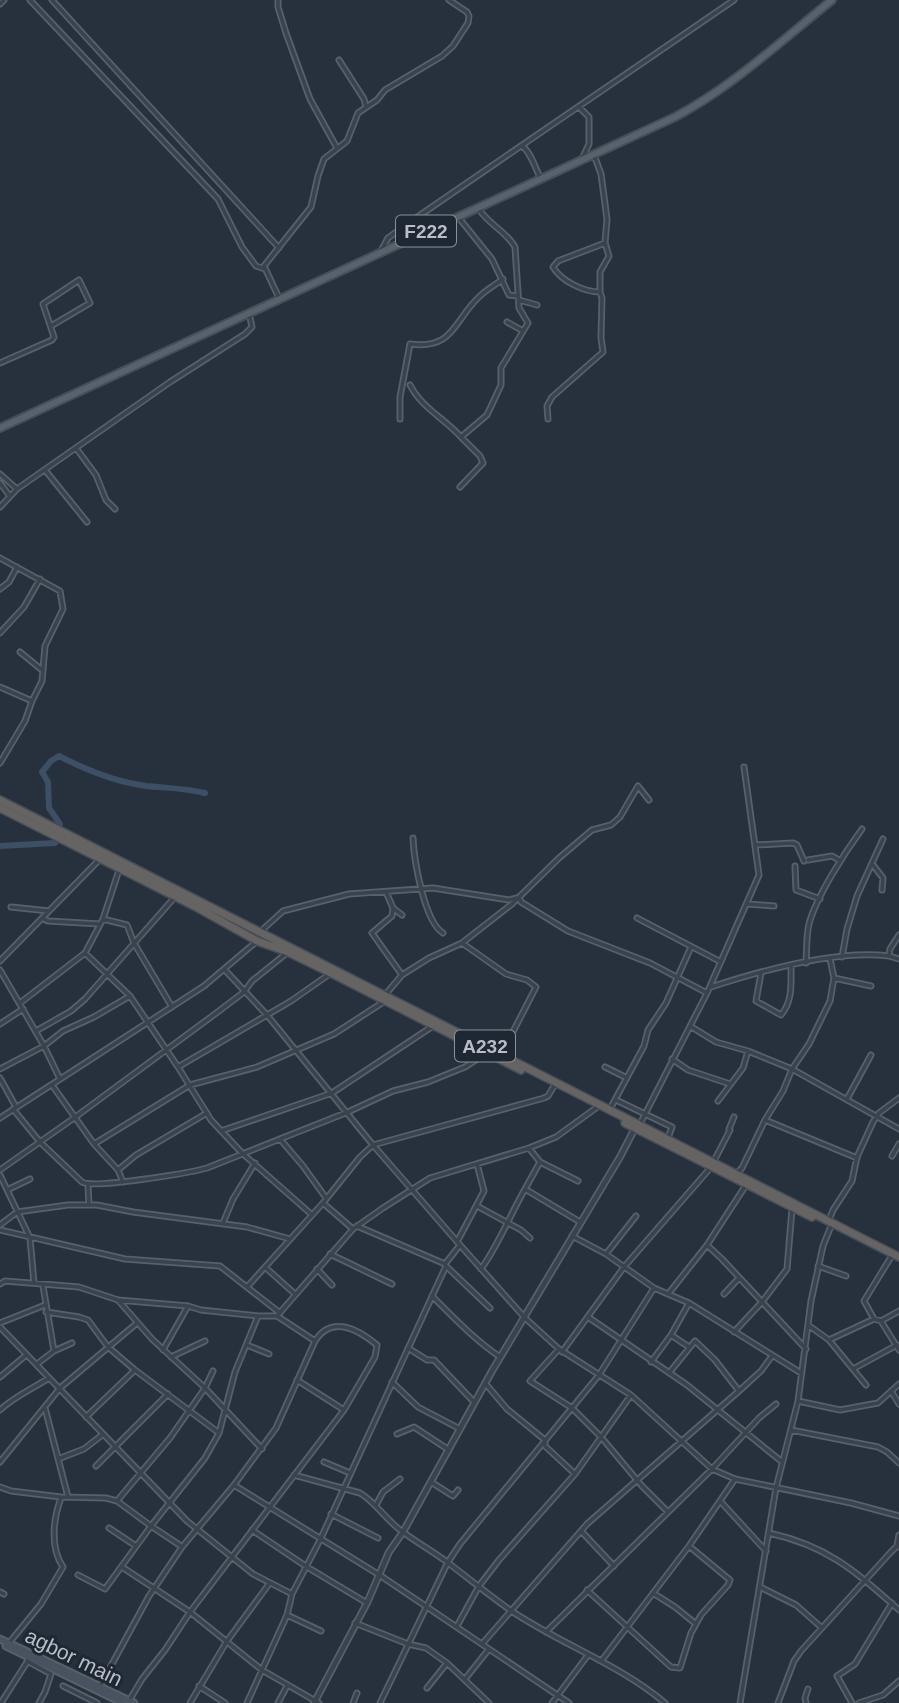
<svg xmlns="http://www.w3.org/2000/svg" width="899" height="1703" font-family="Arial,sans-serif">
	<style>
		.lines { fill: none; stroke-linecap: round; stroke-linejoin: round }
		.river { stroke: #3d4f64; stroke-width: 6 }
		.minor-casing { stroke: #58606b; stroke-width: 7 }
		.tertiary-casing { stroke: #58606b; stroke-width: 8 }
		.secondary-casing { stroke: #58606b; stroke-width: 9 }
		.primary-casing { stroke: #464e59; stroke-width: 10 }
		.trunk-casing { stroke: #454d58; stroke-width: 10 }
		.minor { stroke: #3a424d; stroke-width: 3.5 }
		.tertiary { stroke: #3a424d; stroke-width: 4.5 }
		.secondary { stroke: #495260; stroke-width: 5 }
		.primary { stroke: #58626d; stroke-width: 6 }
		.trunk { stroke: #656462; stroke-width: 7 }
		.labels { text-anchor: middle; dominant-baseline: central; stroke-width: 6; stroke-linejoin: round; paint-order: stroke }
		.shield { fill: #1f2732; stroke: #89919b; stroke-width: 2 }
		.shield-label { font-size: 19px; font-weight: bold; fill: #b6bec8 }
		.street-label { font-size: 21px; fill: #b6bec8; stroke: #1f2732 }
	</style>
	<rect width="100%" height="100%" fill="#26313d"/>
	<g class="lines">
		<path class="river" d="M0 846 55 843 60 837 56 828 60 824 49 808 48 782 42 772 51 761 59 756C86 770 116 782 146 786 166 788 185 788 205 793"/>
		<g class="minor-casing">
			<path id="minor" d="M30 0 218 199 242 247 256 266 265 269
				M52 0 279 248
				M278 0V7L286 33 310 99 337 148
				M0 4 4 0
				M339 60 364 99 366 107
				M579 107 589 117V144L582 159
				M522 146C531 152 535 168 541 179
				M459 218 492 259 509 295 518 296
				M381 251 388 238 410 222 734 0
				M600 292C584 292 561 281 553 267L558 261 605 243
				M279 298 264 266 311 207 318 176 324 159 347 141 358 113 377 100 385 90 442 56 453 46 468 23 469 16 467 12 449 0
				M519 300 537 305
				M507 322 523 331
				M0 363 52 340 54 337 43 304 79 280 90 303 51 326
				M410 385C421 407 445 419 461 437
				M400 419V397L410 344C455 350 454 319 480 296 486 290 495 285 503 279
				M548 419 547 406 552 397 603 352 601 338 602 298 600 292V272L609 256 605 243 607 219 601 174 594 155
				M76 448 96 475 106 500 115 509
				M45 470 87 522
				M0 474 17 489
				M0 483 9 495
				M460 487 483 463 480 456 461 437 487 415 501 385V368L528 323 519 308 515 247C506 231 488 224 479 209
				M0 507 17 489 170 382 245 334 252 327 249 313
				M0 558 60 591 63 609 45 646 42 681 32 701 25 721 0 763
				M0 589 9 582 17 567
				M0 633 24 607 40 579
				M20 652 42 670
				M0 687 32 701
				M413 838C414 860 424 921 443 933
				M756 845 793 843 797 845 804 861
				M808 860 832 856 839 860
				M873 865 883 878 882 890
				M795 866 796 890 820 899
				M386 892 393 908 402 915
				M519 897 521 902 568 931 650 963 707 993 640 1124
				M748 904 774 906
				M11 907 49 911
				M393 908 392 916 372 933 402 975
				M42 918 48 921 100 924
				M637 918 721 962
				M103 919 127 925 134 943 172 1007
				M261 931 283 911 349 894 433 888 509 900 517 898
				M462 943 506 974 527 980 536 987 502 1053
				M85 953 130 996 178 1067 211 1120 242 1153 311 1214
				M889 956 899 959
				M842 957 847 929 857 896 883 839
				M0 961 100 859
				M806 963C807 950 806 936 809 924 816 897 845 852 862 829
				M224 969 267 1015 373 1145 460 1245 525 1318 559 1349 631 1395 712 1469 735 1479 851 1503 899 1516
				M0 970 44 1046 60 1079
				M761 973 756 1001 781 1015C793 1001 791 983 791 966
				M834 978 871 986
				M711 987C760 971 837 949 889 956L890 949 899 935
				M707 993 759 875 744 767
				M385 995 402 975 429 958 462 943 512 904 559 858 592 830 611 825 620 817 638 786 649 800
				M20 1003 85 953 103 919 119 870
				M0 1024 23 1009
				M690 1026 716 1042 748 1051 792 1069 899 1129
				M36 1031 71 1011 85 999 174 898
				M672 1059 688 1070 730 1084
				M178 1067 291 1001 331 973
				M605 1067 627 1078
				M0 1069 44 1046 63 1031 94 1017 130 996
				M0 1078 16 1107
				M52 1085 94 1144 118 1170 123 1182
				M847 1099 871 1055
				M616 1100 672 1127 668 1138
				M718 1101 743 1068 748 1051
				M13 1109 40 1142 82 1182C93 1189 189 1173 207 1168L348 1112 393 1091 428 1082 465 1067 485 1054
				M610 1109 644 1046 648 1030 666 1003 691 947
				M0 1118 204 986 256 942
				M765 1120 857 1158
				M729 1129 734 1117
				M221 1131 332 1093 433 1026
				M280 1139 303 1166 326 1198
				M94 1144 190 1085 257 1067 334 1034 385 1001
				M529 1148 540 1162 578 1181
				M892 1156 899 1144
				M714 1161 730 1130
				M0 1170 74 1118 215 1014 244 992 252 981 288 952
				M118 1170 136 1155 207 1113
				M737 1173 742 1168 765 1120 783 1091 792 1069 809 1044 830 1001 834 978 830 959
				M0 1175 30 1238 34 1283
				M88 1186 89 1205
				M525 1189 540 1162
				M7 1190 30 1179
				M323 1203 353 1229
				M477 1206 521 1230 530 1238
				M829 1220 833 1210 852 1181 857 1157 873 1122 879 1113 899 1098
				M223 1223 233 1199 255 1163
				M0 1225 17 1212 68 1205H97L133 1212 247 1227 290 1239
				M357 1226 445 1264
				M0 1230 125 1259 220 1266 280 1313
				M572 1236 606 1254 654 1288 689 1303 801 1373
				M457 1242 484 1191 477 1164
				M707 1245 722 1259 806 1349
				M330 1254 392 1284
				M606 1254 636 1216
				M446 1266 490 1308
				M818 1266 846 1276
				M266 1268 295 1294
				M317 1269 332 1285
				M481 1269C499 1244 510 1215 525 1189L580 1222
				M0 1284 5 1281 79 1287 118 1300 188 1306 201 1310 258 1316H277L353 1229 383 1208 430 1178 529 1148 556 1137 596 1108
				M247 1287 323 1203 360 1157 373 1145 544 1098 548 1096 554 1086
				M669 1293 707 1245 746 1185
				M724 1294 739 1278
				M432 1296C454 1318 475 1340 500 1357
				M118 1300 152 1339 205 1388 262 1449
				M46 1312 79 1317 88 1320 108 1347 135 1370 219 1433
				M588 1317 687 1385 781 1461
				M874 1319 864 1301 891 1257
				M881 1321 899 1311
				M0 1323 45 1305
				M808 1325 829 1340 866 1385
				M0 1327 187 1521 253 1574 292 1594
				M734 1332 762 1302 787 1269 792 1209
				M671 1335 689 1347
				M829 1340 874 1319 881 1321 899 1350
				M315 1341C332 1314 359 1330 377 1345L375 1357 344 1410
				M247 1345 269 1354
				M408 1348 427 1360H434L474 1402
				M559 1349 530 1381 572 1408 601 1437 642 1486 668 1512
				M163 1350 188 1306
				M54 1351 72 1343
				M562 1352 624 1267 712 1166
				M171 1357 205 1341
				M651 1362 671 1335 689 1303
				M37 1364 54 1351 43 1286
				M853 1369 897 1345
				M669 1373 695 1341 715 1360 739 1391
				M0 1377 25 1356
				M392 1382 418 1407 460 1429
				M485 1383 507 1409 545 1440V1446L575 1474
				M891 1391 899 1404
				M798 1401 840 1410 878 1403 899 1384
				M45 1408 68 1497
				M0 1410C15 1396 32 1389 49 1378
				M86 1417 135 1370
				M791 1430 878 1447 887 1452 899 1463
				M397 1434 414 1427 449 1450
				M58 1459 84 1449 102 1435
				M0 1462 60 1388 137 1323
				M324 1462 350 1473
				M96 1466 168 1394
				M294 1475 360 1493C375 1502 384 1517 399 1529 414 1541 431 1550 447 1562 468 1578 489 1595 510 1610 560 1644 619 1664 665 1703
				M431 1482 453 1496 458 1490
				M234 1485 381 1576 569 1703
				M0 1487 11 1491 61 1497 106 1498 117 1501 170 1438 205 1388 213 1371
				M117 1501 151 1526 205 1458 219 1433 235 1372 258 1316
				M721 1502 766 1551
				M376 1505 383 1492 400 1479
				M331 1514 378 1538
				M109 1528 136 1546
				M252 1530 307 1567 367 1603
				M581 1531 614 1566
				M769 1533C828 1546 855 1571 899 1610
				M897 1546 899 1535
				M122 1567 190 1612 262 1670 319 1703
				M78 1575 105 1589 151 1526 181 1546
				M760 1587 796 1605 822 1628
				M587 1590 671 1667 680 1668 691 1633 701 1615 728 1585 730 1580 689 1546
				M0 1592 4 1594
				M653 1593 675 1607 696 1624
				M287 1615 321 1631
				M355 1623 408 1644 426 1648 447 1663 489 1703
				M457 1626 479 1586 499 1560 575 1474 631 1395
				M546 1632 712 1469 759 1418 776 1404
				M9 1643 41 1604 63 1567C50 1548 53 1519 61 1498
				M482 1644 587 1524 739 1391 761 1371 772 1356
				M602 1660 689 1546 735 1479
				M27 1661 51 1674 45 1692 39 1703
				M465 1679 489 1649
				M63 1686 97 1703
				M100 1686 149 1596 182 1547 234 1485 276 1428 315 1341 277 1316
				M199 1686 225 1703
				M427 1688 447 1663
				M129 1701 142 1679 165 1650 190 1612 344 1410 297 1380
				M1 1703 29 1659
				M190 1703 227 1641 269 1584
				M247 1703 287 1615 292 1594 321 1538 446 1266 445 1264 460 1245
				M278 1703 287 1686
				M353 1703 357 1693
				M380 1703 448 1562 460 1544 599 1375 654 1288
				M552 1703 588 1655
				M740 1703 776 1488 798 1401 811 1301 823 1246 831 1226
				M778 1703 794 1661 801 1651 890 1553 897 1546 899 1547
				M806 1703 805 1698 808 1689
				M852 1703 837 1676 855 1664 892 1603
				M859 1703 883 1695 899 1681"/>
		</g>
		<g class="tertiary-casing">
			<path id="tertiary" d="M314 1703 367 1603 389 1552 403 1532 492 1371 620 1157 635 1128"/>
		</g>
		<g class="secondary-casing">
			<path id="secondary" d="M0 1639 134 1703
				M6 1646 123 1703"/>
		</g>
		<g class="primary-casing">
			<path id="primary" d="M0 428 675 117C732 87 781 41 832 0"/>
		</g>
		<g class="trunk-casing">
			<path id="trunk" d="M0 800 899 1257
				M0 808 196 907 257 941 288 952 331 973 521 1070
				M625 1123 812 1217"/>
		</g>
		<use href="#minor" class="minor"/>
		<use href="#tertiary" class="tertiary"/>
		<use href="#secondary" class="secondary"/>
		<use href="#primary" class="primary"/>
		<use href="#trunk" class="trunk"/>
	</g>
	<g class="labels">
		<g class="shield">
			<rect x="396" y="215.5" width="60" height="31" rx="5"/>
			<rect x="455" y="1030.5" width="60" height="31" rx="5"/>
		</g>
		<g class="shield-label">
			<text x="426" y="231">F222</text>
			<text x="485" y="1046">A232</text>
		</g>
		<g class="street-label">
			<text transform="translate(74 1657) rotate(26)">agbor main</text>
		</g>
	</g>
</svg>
